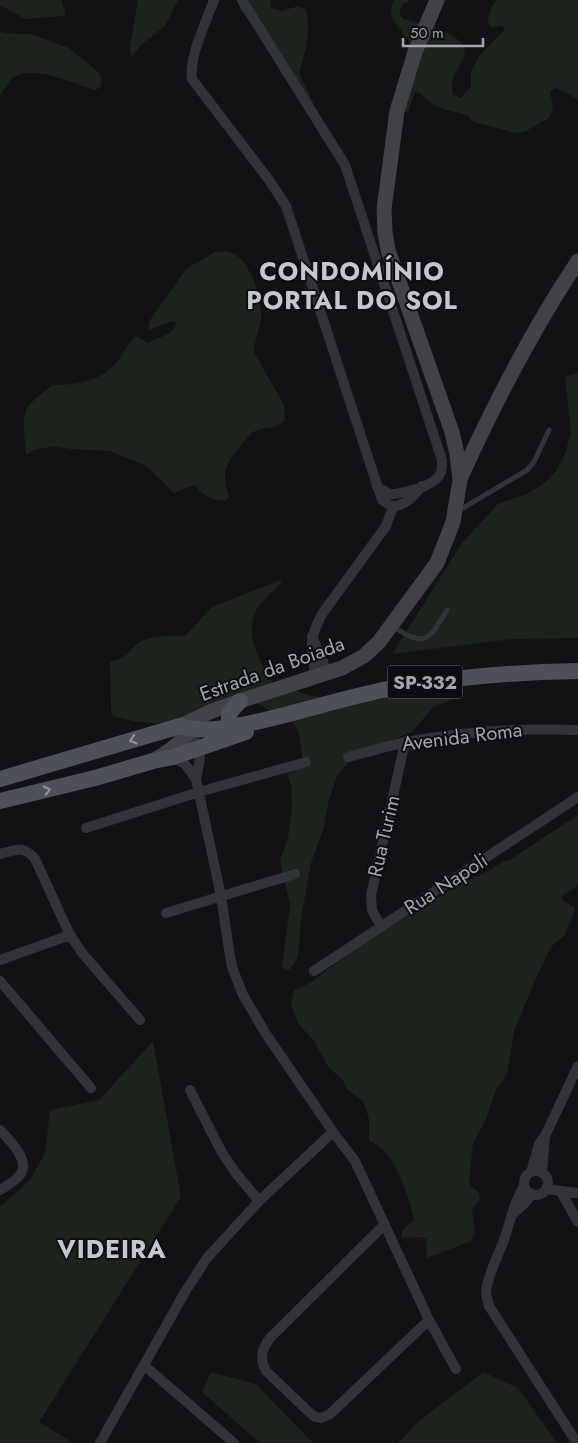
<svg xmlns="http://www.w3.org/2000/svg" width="578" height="1443" font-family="Jost,sans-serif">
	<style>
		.green { fill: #1c231d }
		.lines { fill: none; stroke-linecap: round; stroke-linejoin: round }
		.lane { stroke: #323338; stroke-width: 5 }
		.street { stroke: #323338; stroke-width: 10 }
		.secondary { stroke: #404248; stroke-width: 15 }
		.primary { stroke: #4e5057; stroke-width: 16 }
		.oneway { stroke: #9296a1 }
		.labels { text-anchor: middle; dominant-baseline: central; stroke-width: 4; stroke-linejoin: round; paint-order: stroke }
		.shield { fill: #0d0c0e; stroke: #767882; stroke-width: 1 }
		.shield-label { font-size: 19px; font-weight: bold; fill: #a3a7b4 }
		.street-label { font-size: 20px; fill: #a3a7b4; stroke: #0d0c0e }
		.district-label { font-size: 25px; font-weight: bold; letter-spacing: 1px; fill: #c4c6d0; stroke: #0d0c0e }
	</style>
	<rect width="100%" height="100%" fill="#121113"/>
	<path class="green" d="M0 0H61L65 11V16L25 19 0 5Z
		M138 0H178L165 26 142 44 131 57 130 46Z
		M237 0H270L271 8 282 11 298 6 306 10C311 30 305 54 299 73L314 104 307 98 240 9Z
		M394 0H411L403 4 399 13 403 19C419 23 478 34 462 61 456 73 449 80 453 94L460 98 471 87V72L479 56 504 30 503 26 491 27 488 24C488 16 491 5 497 0H578V99C570 96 561 88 554 88L550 92 553 106 549 118 526 131 516 133 473 122 467 115 440 108 428 101 420 93 415 92 408 112 404 110C405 100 412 50 410 44 403 28 383 18 394 0Z
		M0 32 14 34H31L69 48 98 72 102 79 100 88 94 90C74 83 34 65 14 77 8 81 4 90 0 96Z
		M226 251C229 252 234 252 236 255 252 266 262 299 261 318 260 330 254 340 254 352L284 405 285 420C273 432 266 425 253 432 249 435 246 440 243 443 227 461 220 473 229 496L226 501C219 501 208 498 202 493 198 490 199 487 194 485L174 493 145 465 109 451 71 449 53 446 34 450 26 455C26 442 20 418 28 407 34 399 44 392 52 385 79 385 103 381 120 358 125 351 128 342 136 336L148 343C158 337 173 336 176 323L173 321 149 330 148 328 150 320 186 269 215 252Z
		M578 373V638L512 639 392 654 462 543 498 504 527 494 545 483 556 471 565 454 571 433 565 376Z
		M281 580V583C274 591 262 600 257 609 243 635 260 662 273 683 290 687 307 698 325 697 347 696 370 688 393 685 409 683 441 689 457 693L460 697 433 707 412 732 364 752 348 763 337 776 328 804 323 830 311 863 301 919 298 957 290 969 285 971 282 965 290 905 280 860 288 838 292 806 291 785 287 774 301 763 302 754 298 730 291 720 272 712 243 695C217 705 189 721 162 723 146 724 127 720 112 716L111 709 110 662C130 657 125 654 138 643 147 636 174 635 185 636L212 607Z
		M578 815V885L561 897 563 901 574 907 575 910 565 935 551 947 536 978 514 1031 507 1074 496 1090 486 1119 473 1144 469 1180 471 1186 479 1193 480 1199 472 1210 475 1233 471 1241 427 1258 426 1239 421 1237 401 1238 402 1231 414 1219C408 1195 395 1149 369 1141V1119L363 1101 347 1089 343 1080 329 1068 314 1041 298 1023 291 1004 294 990 310 983 366 941 462 883 489 871 503 861H508Z
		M153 1041 181 1197 39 1422 73 1443H0V1207L30 1180 45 1153 50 1110 99 1100Z
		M211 1372 256 1384 313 1443H260L202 1392Z
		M483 1372 518 1388 557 1443H398L419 1421Z"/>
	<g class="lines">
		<path class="lane" d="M458 511 527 470 534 462 549 430
			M392 626C426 648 428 641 447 610"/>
		<path class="street" d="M214 0C206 22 189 56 192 79L269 180 286 206 382 500 393 507C407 504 413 497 422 486
			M242 0 345 165 442 460C442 464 442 469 441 472 436 487 408 491 395 494H390L377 487
			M312 636 328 674
			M316 677C310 650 309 638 322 614L386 526 393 507
			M192 730 200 759 196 779
			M173 757 185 764 196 779 221 896 229 950 232 967 243 995 266 1034 333 1132 355 1161 429 1320 456 1369
			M348 757C367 752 387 746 407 742 464 731 520 728 578 730
			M86 828 199 792 306 762
			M0 854C15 850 24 845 35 859L70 935 83 954 140 1020
			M166 913 295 874
			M381 927 372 910 371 895 405 742
			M0 960 70 935
			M314 971 578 797
			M0 981 91 1088
			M190 1090 221 1151 235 1172 259 1201
			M0 1130C9 1140 31 1160 20 1175 16 1181 6 1186 0 1190
			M524 1183a12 12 0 1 1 24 0a12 12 0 1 1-24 0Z
			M531 1172 539 1144 545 1136 578 1066
			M542 1173 545 1136
			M524 1186C514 1202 510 1222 504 1240 498 1256 488 1274 486 1291 486 1297 488 1301 489 1306L577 1443
			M546 1189 578 1193
			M561 1192 578 1222
			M514 1213 525 1203 532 1194
			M384 1225 270 1338C262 1349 259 1358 266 1371L309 1412 315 1417 321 1418 330 1414 429 1320
			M145 1366 234 1443
			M100 1443 185 1292 207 1258 259 1201 333 1132"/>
		<path class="secondary" d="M460 479C494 404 532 330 578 261
			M180 726 212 711 240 701 342 668 364 656 379 642 437 563 453 522 460 480 457 454 452 432 388 250 385 232 384 209 397 111 415 52 437 0
			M156 759C173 749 187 738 198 721"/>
		<path class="primary" d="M234 726 229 719V713L240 701
			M0 779 180 726C205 733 227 728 251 723 298 713 342 698 388 689 451 677 514 672 578 671
			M0 801 95 778 153 761 173 757 246 732"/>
	</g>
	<defs><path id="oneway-chevron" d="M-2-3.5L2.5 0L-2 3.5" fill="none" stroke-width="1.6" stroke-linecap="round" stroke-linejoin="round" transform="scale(1.25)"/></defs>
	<g class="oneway">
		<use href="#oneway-chevron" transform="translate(133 740) rotate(163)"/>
		<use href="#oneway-chevron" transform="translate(47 790) rotate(-13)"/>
	</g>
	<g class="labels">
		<rect class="shield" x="387.5" y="665.5" width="75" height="33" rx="4"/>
		<g class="shield-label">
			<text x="425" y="682">SP-332</text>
		</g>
		<g class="street-label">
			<text transform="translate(272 669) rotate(-20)">Estrada da Boiada</text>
			<text transform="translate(462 737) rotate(-7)">Avenida Roma</text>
			<text transform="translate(384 836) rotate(-77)">Rua Turim</text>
			<text transform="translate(446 884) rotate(-33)">Rua Napoli</text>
		</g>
		<g class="district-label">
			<text x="352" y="271">CONDOMÍNIO<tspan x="352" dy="29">PORTAL DO SOL</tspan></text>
			<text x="112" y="1249">VIDEIRA</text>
		</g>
	</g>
	<path d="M403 38v8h80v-8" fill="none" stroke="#a3a7b4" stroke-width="2.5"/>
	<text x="410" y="38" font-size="15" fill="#a3a7b4" stroke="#0d0c0e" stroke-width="4" paint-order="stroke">50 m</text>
</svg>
